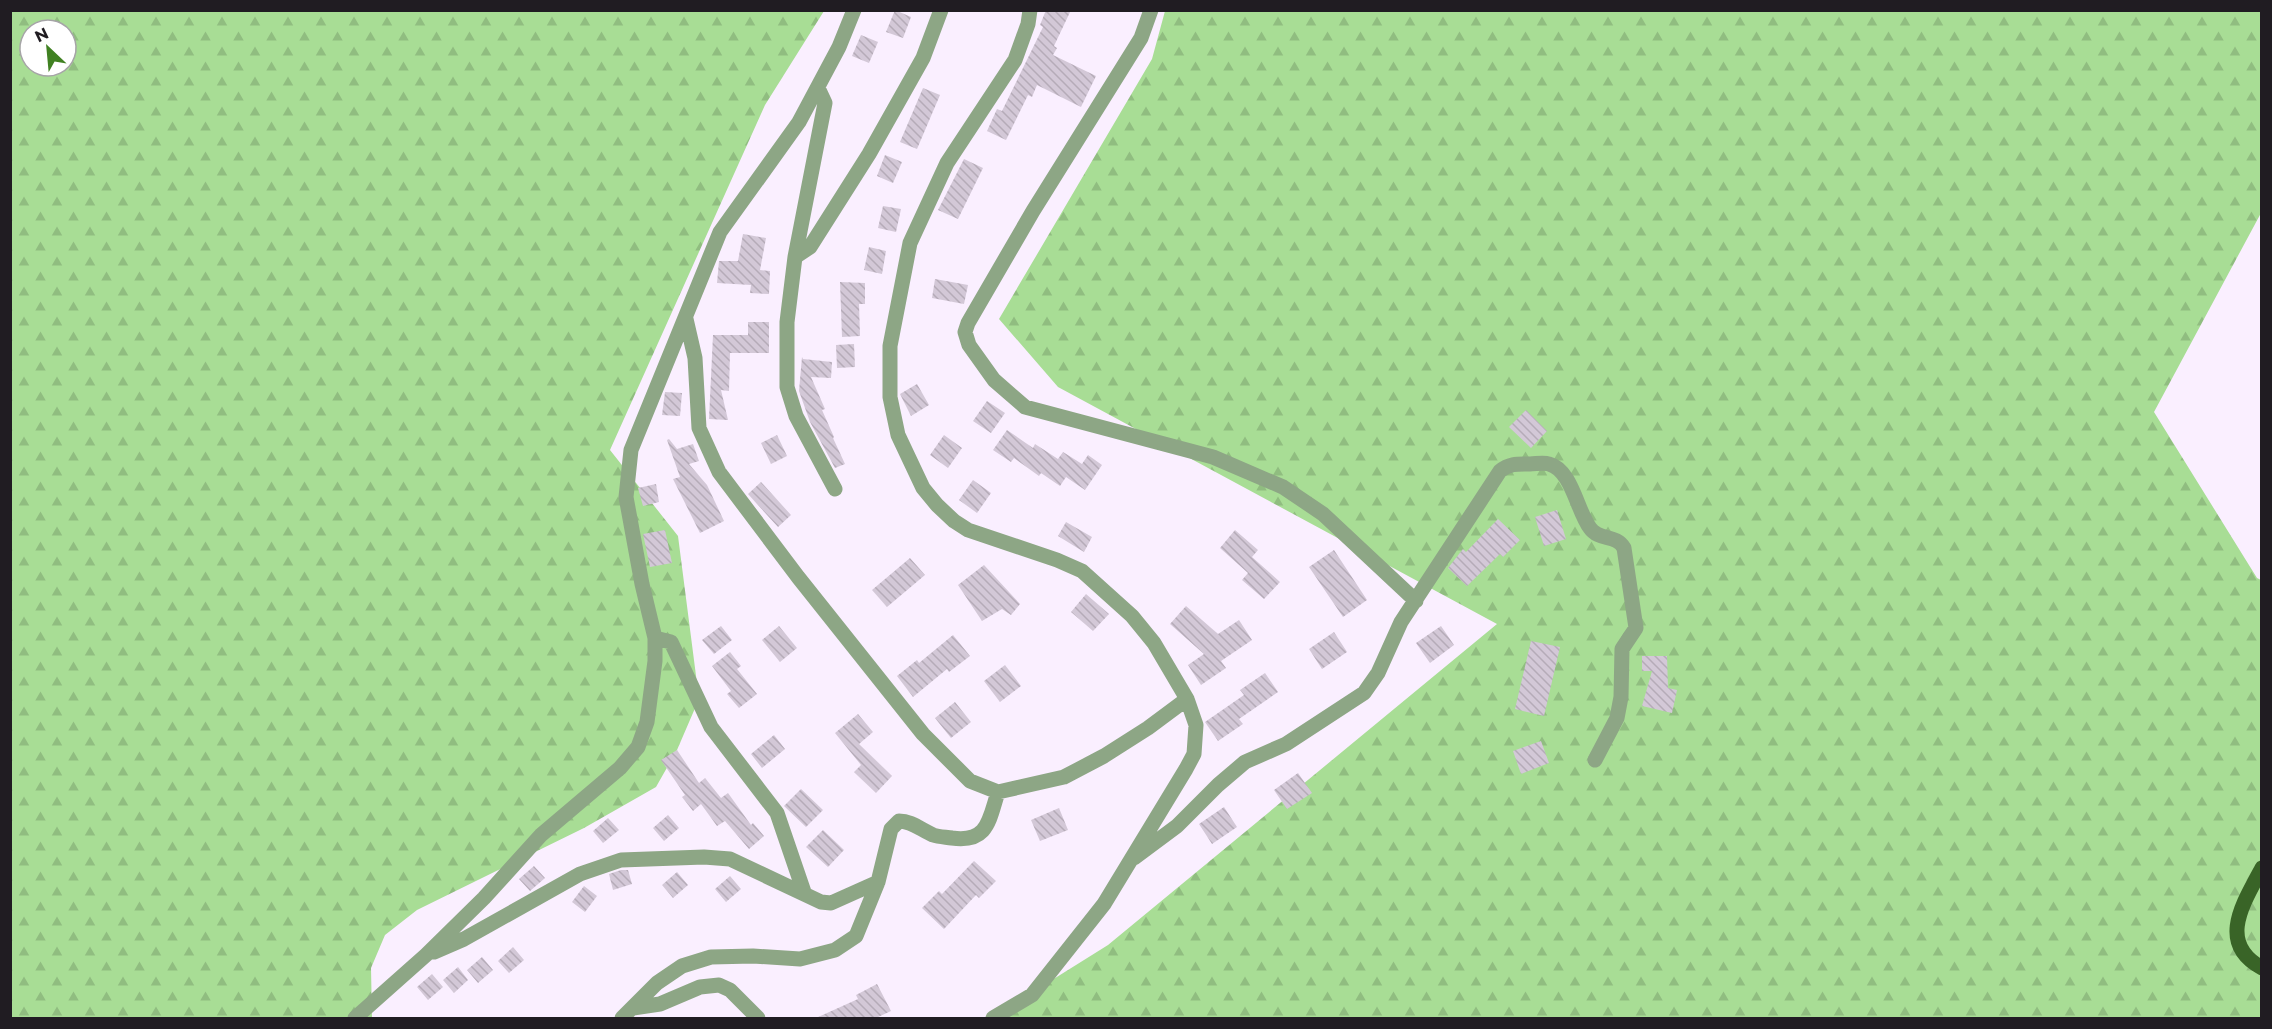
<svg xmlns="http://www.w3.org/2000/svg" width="2272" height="1029" font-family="Montserrat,sans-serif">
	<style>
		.forest { fill: url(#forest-firs); fill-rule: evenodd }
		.building { fill: url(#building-back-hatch) }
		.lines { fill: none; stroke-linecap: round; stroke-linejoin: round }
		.minor { stroke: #8da685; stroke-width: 15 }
		.primary { stroke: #396427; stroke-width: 15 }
	</style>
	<defs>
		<pattern id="forest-firs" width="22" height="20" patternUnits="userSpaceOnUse" patternTransform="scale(1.5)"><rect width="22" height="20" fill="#a8dd95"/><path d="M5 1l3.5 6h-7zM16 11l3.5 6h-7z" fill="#90bd80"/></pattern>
		<pattern id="building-back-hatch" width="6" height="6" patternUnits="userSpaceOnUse" patternTransform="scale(1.5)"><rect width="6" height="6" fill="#d3c8d7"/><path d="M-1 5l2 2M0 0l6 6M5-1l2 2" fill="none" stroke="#b5abb8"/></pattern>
	</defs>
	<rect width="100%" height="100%" fill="#faefff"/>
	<path class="forest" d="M10 11H824L765 105 610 450 678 536 699 699 677 750 656 787 584 828 417 910 385 935 371 968 372 1018H11ZM30 30H66V66H30Z
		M1165 11H2261V213L2154 412 2257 578 2261 580V1018H991L1108 945 1497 624 1058 387 999 319 1152 59Z"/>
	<path class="building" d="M895 10 911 17 903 38 886 32Z
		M1046 10H1071L1054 46 1057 48 1053 55 1096 76 1081 107 1037 85 1032 97 1028 95 1006 140 987 131 997 109 1002 111 1043 27 1040 25Z
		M861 35 878 42 869 63 852 56Z
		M923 88 940 95 917 149 900 142Z
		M885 155 902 162 893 183 877 176Z
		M964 159 983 168 958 219 938 210Z
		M883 206 901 209 896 232 878 228Z
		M743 234 766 238 760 270 770 271 769 294 750 293 751 285 717 283 719 261H738Z
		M869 247 886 251 882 274 864 270Z
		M935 279 968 285 964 304 932 298Z
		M840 282 865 283V304H859L860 336 842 337Z
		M748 322H769V353H730L729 391 721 390 728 420 709 419 713 335H748Z
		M854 344 855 367 837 368 836 345Z
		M802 357 803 359 832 362 831 378 811 377 825 409 822 410 834 437 833 438 845 464 835 468 810 422 799 391Z
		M917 384 929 405 911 416 900 394Z
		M665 392 682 393 680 416 662 415Z
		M987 401 1005 413 991 433 973 421Z
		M1526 410 1547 431 1531 448 1509 427Z
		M1007 430 1033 448 1035 444 1058 459 1063 452 1082 464 1088 455 1102 465 1085 490 1066 477 1060 486 1041 473 1039 476 1014 458 1011 462 993 450Z
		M777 435 787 456 771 464 761 443Z
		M944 435 962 448 948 468 930 455Z
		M669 439 677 449 693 444 699 461 689 464 707 485 724 521 700 533 673 479 680 477 667 440Z
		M973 480 991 493 977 513 959 500Z
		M761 482 791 515 778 527 748 494Z
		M656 484 659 502 643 506 638 488Z
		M1557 510 1566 539 1544 546 1535 517Z
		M1498 519 1520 540 1503 557 1500 554 1467 586 1448 568 1463 549 1466 552Z
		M1066 522 1092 537 1084 552 1058 536Z
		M665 530 672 563 650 567 643 534Z
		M1235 530 1258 550 1252 557 1280 582 1264 599 1242 580 1248 573 1220 548Z
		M1334 550 1367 600 1343 617 1309 567Z
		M910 558 925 575 887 607 872 590Z
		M984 565 1020 604 1011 615 1002 609 982 621 958 585Z
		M1086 594 1109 614 1093 631 1071 612Z
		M1186 606 1218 634 1239 620 1252 640 1221 661 1226 668 1201 685 1188 665 1204 654 1170 624Z
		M721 626 732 640 714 654 702 640Z
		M779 626 797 648 780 662 762 640Z
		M1441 626 1454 645 1430 663 1416 643Z
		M1334 632 1347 652 1322 669 1309 649Z
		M953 635 970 656 949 672 947 669 913 697 897 676 917 660 919 663Z
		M1531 641 1560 647 1544 716 1515 709Z
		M730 652 741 666 737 669 757 694 739 708 727 694 731 691 712 666Z
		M1642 656H1667L1668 688 1677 690 1672 713 1642 706 1652 671H1642Z
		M1005 665 1021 686 1000 702 984 681Z
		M1265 673 1278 692 1239 719 1243 724 1218 741 1205 722 1244 695 1240 690Z
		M955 702 971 722 951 738 935 718Z
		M858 714 873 732 859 744 892 776 876 793 854 772 861 765 835 733Z
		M774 735 785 749 762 768 751 754Z
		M1541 741 1549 763 1521 774 1513 751Z
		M677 750 699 783 705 778 721 798 728 793 751 825 753 823 764 836 749 849 725 821 717 826 701 804 693 811 682 797 685 795 661 760Z
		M1298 773 1312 793 1287 809 1274 790Z
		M801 789 823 810 806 827 784 806Z
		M1224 807 1237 827 1212 844 1199 824Z
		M1059 808 1068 830 1040 841 1031 820Z
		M668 815 679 828 664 841 653 828Z
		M608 818 619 830 603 843 593 831Z
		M823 830 844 850 828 867 806 847Z
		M974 861 996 881 979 898 976 895 944 929 922 908 939 891 942 894Z
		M534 866 545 878 530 891 519 879Z
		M621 870H628L632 884 613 890 609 874Z
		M677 872 688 885 673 898 662 885Z
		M730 876 741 889 726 902 715 889Z
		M584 886 597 896 585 912 572 902Z
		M513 947 524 960 509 973 498 961Z
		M482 957 493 970 478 983 467 970Z
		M458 967 468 980 454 993 443 980Z
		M432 974 443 987 428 1000 417 987Z
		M877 984 891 1011 876 1018H816L858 999 856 995Z"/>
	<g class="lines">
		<path class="minor" d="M1151 10 1141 38 1033 211 968 323 965 332 969 345 994 380 1025 407 1213 457 1283 487 1323 514 1416 601
			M795 257 825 103 818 88
			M686 319 695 358 699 428 719 472 798 577 923 734 970 781 998 792 1064 777 1104 756 1148 728 1187 699
			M835 489 796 416 787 387V322L795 257 810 247 869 154 923 58 941 10
			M655 638 671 642 711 727 777 813 804 892
			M1134 858 1177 826 1218 785 1245 762 1286 744 1364 693 1378 673 1401 622 1500 471C1510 463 1518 464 1530 464 1536 464 1543 462 1549 464 1572 470 1577 511 1590 528 1599 541 1616 534 1624 548L1636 628 1622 649 1621 697 1617 718 1595 760
			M434 952 464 939 580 874 621 860 704 857 730 859 821 902 831 903 878 882
			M633 1008 660 1004 700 987 719 985 730 990 758 1018
			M355 1018 426 955 484 898 541 835 620 768 638 747 647 722 655 661V638L642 584 626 497 631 450 720 232 799 122 839 47 854 10
			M622 1018 657 983 682 966 711 957 753 956 800 959 835 950 856 936 878 882 891 829 899 821C912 821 921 830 933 835 939 837 946 837 952 838 988 843 989 820 998 792
			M993 1018 1032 995 1104 904 1186 769 1194 754 1196 725 1187 699 1154 643 1132 616 1082 571 1057 560 968 530 954 521 937 505 923 488 898 435 890 397V346L910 243 947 163 1015 60 1028 24 1030 10"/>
		<path class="primary" d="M2262 868C2244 902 2216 943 2262 968"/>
	</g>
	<rect width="2272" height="1029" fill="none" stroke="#201c22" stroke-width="24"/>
	<g transform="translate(48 48) rotate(334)"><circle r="28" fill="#ffffff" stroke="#a6a4a7" stroke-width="1.5"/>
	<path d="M0-4.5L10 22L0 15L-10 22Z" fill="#408122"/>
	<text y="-9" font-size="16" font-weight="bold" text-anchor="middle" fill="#201c22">N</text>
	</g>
</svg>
